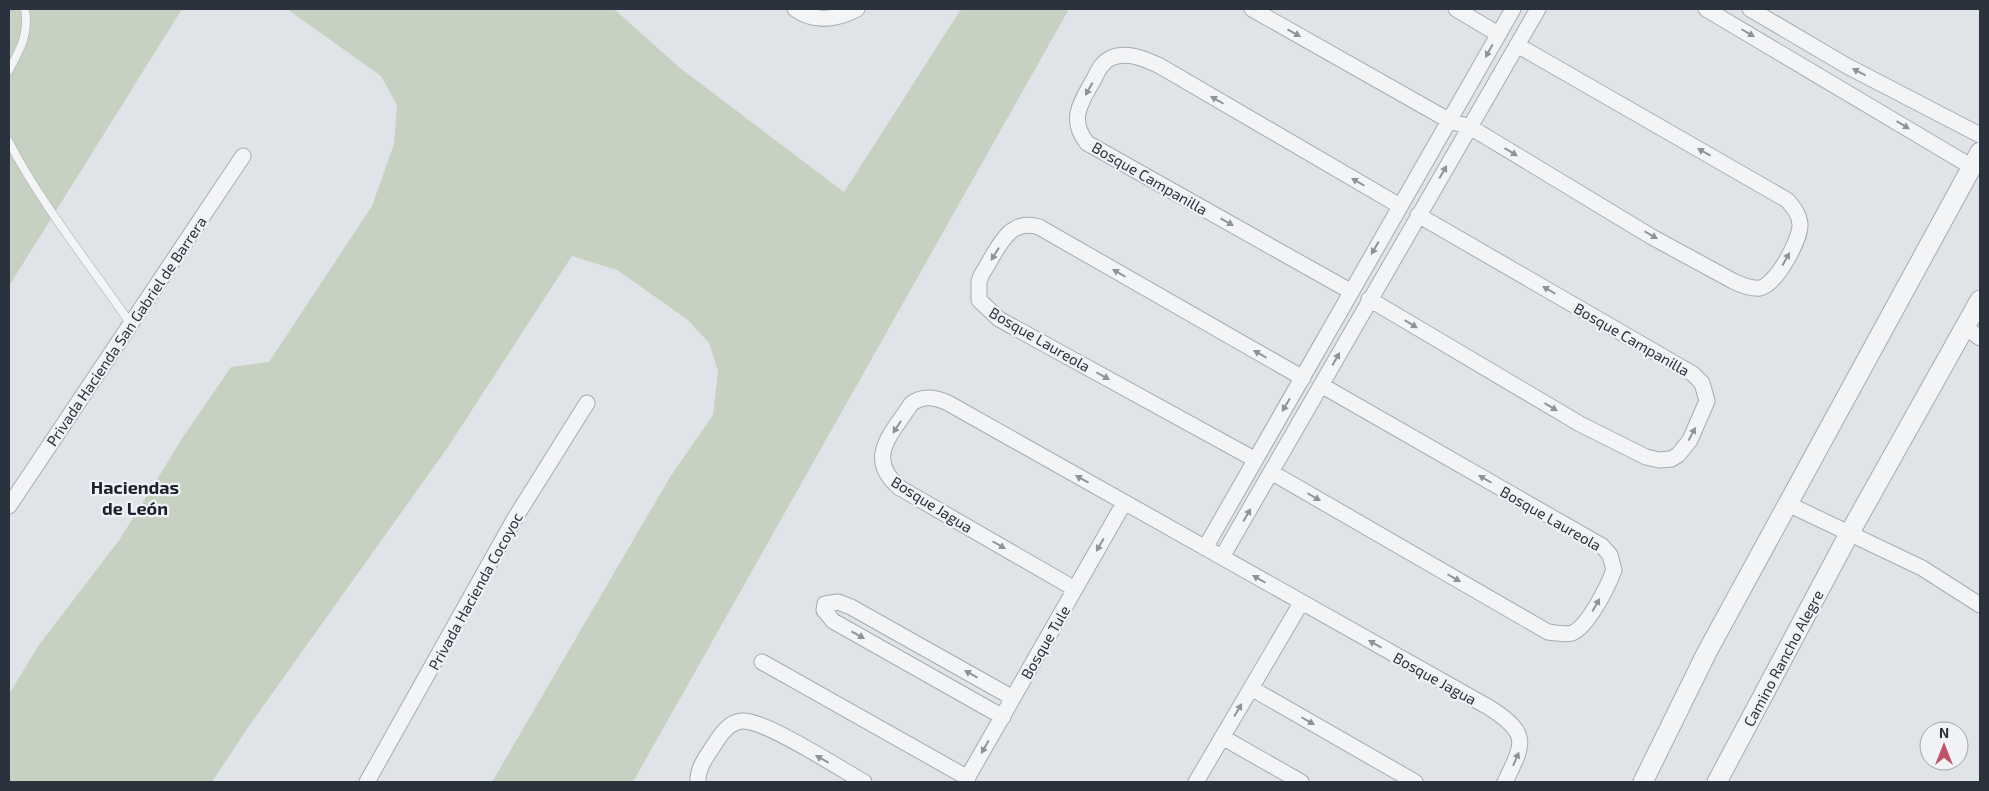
<svg xmlns="http://www.w3.org/2000/svg" width="1989" height="791" font-family="'Exo 2',sans-serif">
	<style>
		.green { fill: #c7d1c2 }
		.lines { fill: none; stroke-linecap: round; stroke-linejoin: round }
		.service-casing { stroke: #a6abb1; stroke-width: 9 }
		.minor-casing { stroke: #a6abb1; stroke-width: 17 }
		.tertiary-casing { stroke: #a6abb1; stroke-width: 21 }
		.service { stroke: #f3f4f6; stroke-width: 8 }
		.minor { stroke: #f3f4f6; stroke-width: 15 }
		.tertiary { stroke: #f3f4f6; stroke-width: 19 }
		.oneway { fill: #8e939a }
		.labels { text-anchor: middle; dominant-baseline: central; stroke-width: 4.5; stroke-linejoin: round; paint-order: stroke }
		.street-label { font-size: 15px; fill: #2a323d; stroke: #f0f2f5 }
		.quarter-label { font-size: 18px; font-weight: bold; fill: #1d232e; stroke: #f0f2f5 }
	</style>
	<rect width="100%" height="100%" fill="#e0e4e8"/>
	<path class="green" d="M9 9H182L9 286Z
		M287 9H614L680 68 844 192 961 9H1069L633 782H492L670 477 713 415 718 371 709 343 688 320 617 270 572 256 448 447 249 726 212 782H9V694L39 645 120 539 183 437 231 367 269 362 372 206 394 144 397 105 381 76Z"/>
	<g class="lines">
		<g class="service-casing">
			<path id="service" d="M9 70C21 48 29 34 25 9
				M9 142C43 207 89 263 130 323"/>
		</g>
		<g class="minor-casing">
			<path id="minor" d="M795 9C815 23 836 20 857 9
				M1252 9 1450 121 1470 127 1652 237 1733 281C1741 285 1750 289 1760 288 1776 285 1801 239 1800 224 1799 214 1794 208 1787 200L1517 45
				M1456 9 1498 34
				M1706 9 1972 167
				M1750 9 1847 66 1980 135
				M1350 291 1087 143C1068 119 1081 102 1094 79 1098 71 1102 62 1111 58 1128 51 1145 59 1160 66L1400 206
				M1369 299 1580 424 1646 457 1659 460 1671 459 1678 455 1690 440 1707 401 1702 383 1693 374 1418 215
				M1965 327 1980 338
				M1254 459 999 319 979 300V281L982 274C997 251 1007 217 1039 227L1303 378
				M1271 472 1548 632C1556 633 1564 635 1572 633 1588 627 1608 586 1614 570L1610 555 1602 546 1321 385
				M1788 504 1922 568 1980 605
				M9 506 243 156
				M1205 548 1513 9
				M1222 557 1538 9
				M1075 589 900 488C864 458 892 434 911 404 923 395 935 397 948 403L1490 708C1530 734 1524 743 1505 782
				M762 662 968 778
				M1251 688 1415 782
				M1003 717 833 621 824 610 825 604 838 602 851 607 1013 698
				M1222 737 1301 782
				M367 782 515 518 587 403
				M698 782C697 768 707 756 714 745 721 734 729 722 742 721 764 719 842 770 864 782
				M965 782 1124 503
				M1196 782 1301 603"/>
		</g>
		<g class="tertiary-casing">
			<path id="tertiary" d="M1643 782 1707 652 1980 152
				M1717 782 1849 534 1980 300"/>
		</g>
		<use href="#service" class="service"/>
		<use href="#minor" class="minor"/>
		<use href="#tertiary" class="tertiary"/>
	</g>
	<defs><path id="oneway-solid" d="M-6-.8H1V-3.2L6.5 0L1 3.2V.8H-6Z" transform="scale(1.25)"/></defs>
	<g class="oneway">
		<use href="#oneway-solid" transform="translate(1294 33) rotate(29)"/>
		<use href="#oneway-solid" transform="translate(1748 33) rotate(30)"/>
		<use href="#oneway-solid" transform="translate(1489 51) rotate(119)"/>
		<use href="#oneway-solid" transform="translate(1859 72) rotate(-153)"/>
		<use href="#oneway-solid" transform="translate(1089 89) rotate(119)"/>
		<use href="#oneway-solid" transform="translate(1217 100) rotate(-150)"/>
		<use href="#oneway-solid" transform="translate(1903 125) rotate(31)"/>
		<use href="#oneway-solid" transform="translate(1511 152) rotate(31)"/>
		<use href="#oneway-solid" transform="translate(1704 152) rotate(-151)"/>
		<use href="#oneway-solid" transform="translate(1443 172) rotate(-60)"/>
		<use href="#oneway-solid" transform="translate(1358 182) rotate(-150)"/>
		<use href="#oneway-solid" transform="translate(1227 222) rotate(29)"/>
		<use href="#oneway-solid" transform="translate(1651 235) rotate(30)"/>
		<use href="#oneway-solid" transform="translate(1375 248) rotate(120)"/>
		<use href="#oneway-solid" transform="translate(995 254) rotate(122)"/>
		<use href="#oneway-solid" transform="translate(1786 259) rotate(-61)"/>
		<use href="#oneway-solid" transform="translate(1119 273) rotate(-150)"/>
		<use href="#oneway-solid" transform="translate(1549 290) rotate(-150)"/>
		<use href="#oneway-solid" transform="translate(1411 324) rotate(31)"/>
		<use href="#oneway-solid" transform="translate(1260 354) rotate(-150)"/>
		<use href="#oneway-solid" transform="translate(1336 359) rotate(-61)"/>
		<use href="#oneway-solid" transform="translate(1103 376) rotate(29)"/>
		<use href="#oneway-solid" transform="translate(1286 405) rotate(121)"/>
		<use href="#oneway-solid" transform="translate(1551 407) rotate(31)"/>
		<use href="#oneway-solid" transform="translate(897 427) rotate(123)"/>
		<use href="#oneway-solid" transform="translate(1692 434) rotate(-62)"/>
		<use href="#oneway-solid" transform="translate(1082 479) rotate(-151)"/>
		<use href="#oneway-solid" transform="translate(1485 479) rotate(-150)"/>
		<use href="#oneway-solid" transform="translate(1314 497) rotate(30)"/>
		<use href="#oneway-solid" transform="translate(1247 515) rotate(-60)"/>
		<use href="#oneway-solid" transform="translate(999 545) rotate(30)"/>
		<use href="#oneway-solid" transform="translate(1100 545) rotate(120)"/>
		<use href="#oneway-solid" transform="translate(1454 578) rotate(30)"/>
		<use href="#oneway-solid" transform="translate(1259 579) rotate(-150)"/>
		<use href="#oneway-solid" transform="translate(1596 605) rotate(-61)"/>
		<use href="#oneway-solid" transform="translate(858 635) rotate(29)"/>
		<use href="#oneway-solid" transform="translate(1375 644) rotate(-151)"/>
		<use href="#oneway-solid" transform="translate(971 674) rotate(-151)"/>
		<use href="#oneway-solid" transform="translate(1238 710) rotate(-60)"/>
		<use href="#oneway-solid" transform="translate(1308 721) rotate(30)"/>
		<use href="#oneway-solid" transform="translate(985 747) rotate(120)"/>
		<use href="#oneway-solid" transform="translate(822 759) rotate(-151)"/>
		<use href="#oneway-solid" transform="translate(1516 759) rotate(-67)"/>
	</g>
	<g class="labels">
		<g class="street-label">
			<text transform="translate(1150 178) rotate(30)">Bosque Campanilla</text>
			<text transform="translate(126 331) rotate(-56)">Privada Hacienda San Gabriel de Barrera</text>
			<text transform="translate(1040 339) rotate(30)">Bosque Laureola</text>
			<text transform="translate(1632 339) rotate(30)">Bosque Campanilla</text>
			<text transform="translate(932 504) rotate(32)">Bosque Jagua</text>
			<text transform="translate(1551 518) rotate(30)">Bosque Laureola</text>
			<text transform="translate(475 591) rotate(-61)">Privada Hacienda Cocoyoc</text>
			<text transform="translate(1045 642) rotate(-60)">Bosque Tule</text>
			<text transform="translate(1783 658) rotate(-62)">Camino Rancho Alegre</text>
			<text transform="translate(1435 678) rotate(29)">Bosque Jagua</text>
		</g>
		<g class="quarter-label">
			<text x="135" y="487">Haciendas<tspan x="135" dy="21">de León</tspan></text>
		</g>
	</g>
	<rect width="1989" height="791" fill="none" stroke="#2a323d" stroke-width="20"/>
	<g transform="translate(1944 746)"><circle r="24" fill="#f0f2f5" stroke="#a1a5ab"/>
	<path d="M0-4L9 19L0 12L-9 19Z" fill="#c15167"/>
	<text y="-8" font-size="14" font-weight="bold" text-anchor="middle" fill="#2a323d">N</text>
	</g>
</svg>
